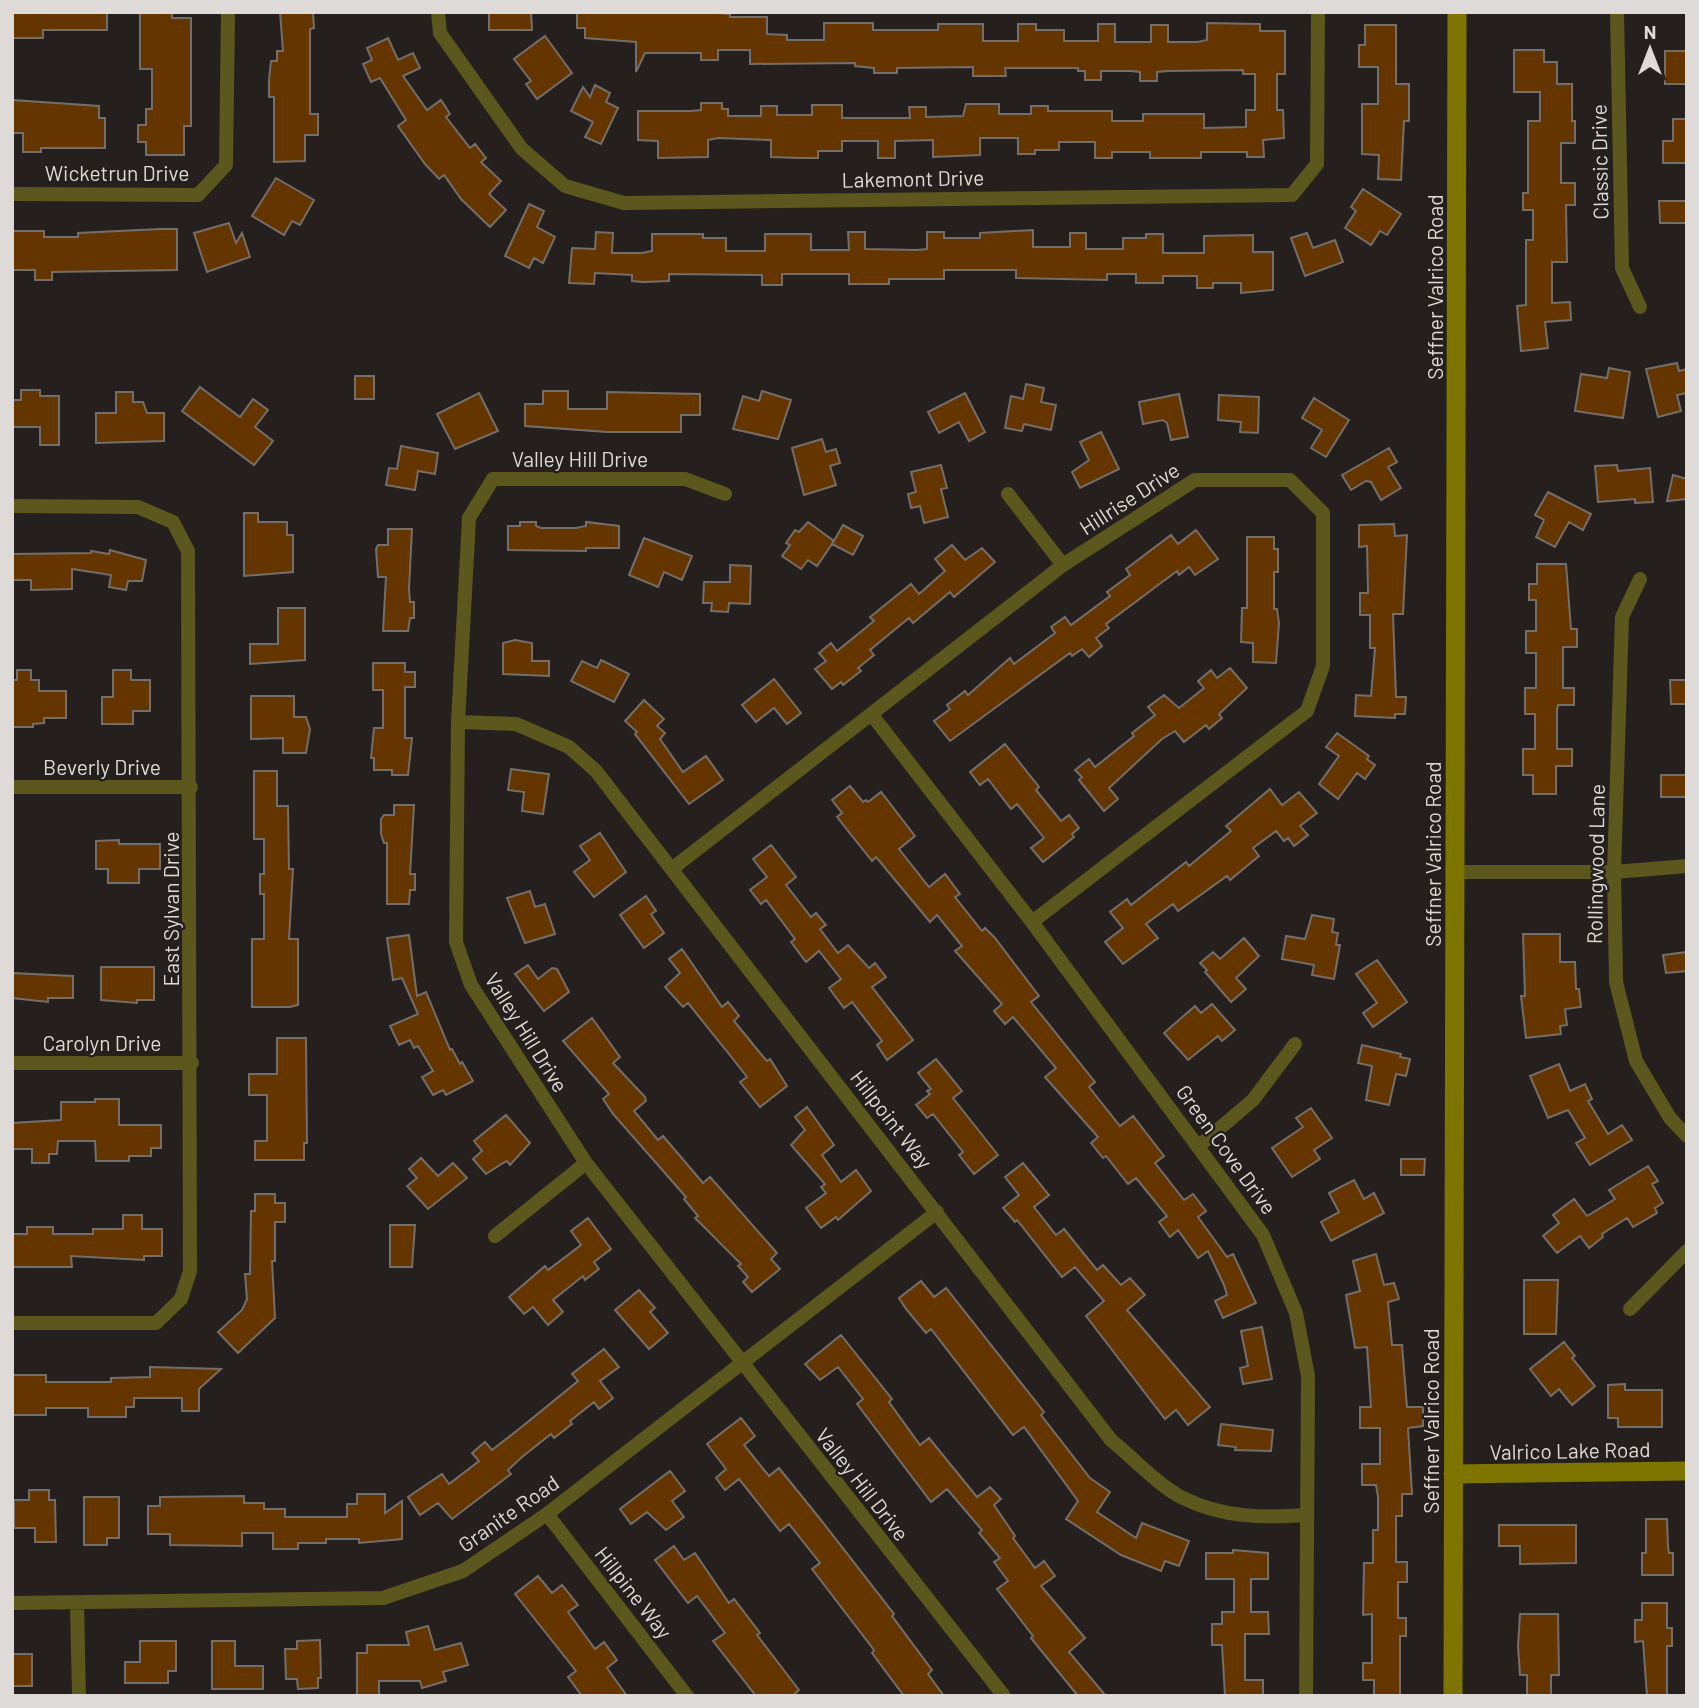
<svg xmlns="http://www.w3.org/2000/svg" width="1699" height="1708" font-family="Barlow,sans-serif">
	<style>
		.building { fill: #653500; stroke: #746e6a; stroke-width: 2 }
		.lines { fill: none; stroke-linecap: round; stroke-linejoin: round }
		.street { stroke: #5b571d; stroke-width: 14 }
		.secondary { stroke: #7d7500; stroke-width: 19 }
		.labels { text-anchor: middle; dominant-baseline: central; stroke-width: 5; stroke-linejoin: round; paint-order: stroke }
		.street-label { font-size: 21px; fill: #dddad7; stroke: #25201d }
	</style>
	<rect width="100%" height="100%" fill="#25201d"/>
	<path class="building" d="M12 12H107V30H43V38H12Z
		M140 12H172V18H191V126H184V155H146V142H138V125H146V109H152V69H140Z
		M280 12H313L314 28 310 29V114H318V135H305V161L274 162V97H269V80L271 61H277V51H283Z
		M489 12H531L532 30H489Z
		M577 12H707L730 14V17H767V34L787 35V40H824V23H873V30H938V24H983V41H1018V24H1036V30H1064V41H1098V24H1115V42H1151V25H1168V42H1197L1207 40V23L1260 24V31H1285V74H1277V110H1283L1284 138 1263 140 1264 157H1247V152H1201V158H1150V152H1112V158H1095V142H1059V150H1035V154H1018V138H980V155L933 157V140L895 141V158H878V141H842V151H818V158H800L771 157V140L718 138 708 140V157L658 158V141L638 140V111H691L701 110V103H722V109H728V116H761V106H777V115H812V105H842V118H910L909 107H926V117L963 116 966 104H999V114H1031V106H1048V111H1112V121H1143V114H1204V128L1246 127V110H1255V74H1243V70L1168 71 1157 72V81H1140V72L1131 71H1101V80H1085V71H1078V68H1005L1006 76H973V67L897 68V73H874V68L855 66V63L750 64V50H718V60H701V53H645L636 72V42L585 38V28H577Z
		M1365 25H1396V84H1409V121H1404L1401 180 1378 179 1379 155 1362 154V104H1378V67H1359V45H1365Z
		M545 36 572 73 537 99 526 84 531 81 514 59Z
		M388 38 398 60 413 53 420 68 403 76 427 110 441 100 450 114 446 117 470 148 475 144 486 158 481 162 501 181 489 194 506 210 490 227 461 199 444 175 439 179 425 164 398 126 406 120 380 78 371 82 363 64 372 60 367 48Z
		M1514 50H1544V62H1557V84H1572V121H1575V143H1561V183H1575V205H1566L1567 262H1552V303L1570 302 1571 320 1545 322 1548 348 1521 351 1517 306 1526 305V240H1533V210H1523V193H1528V121H1540V92H1514Z
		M1665 51H1687V84H1665Z
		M595 85 610 93 606 102 618 108 601 144 585 137 593 122 571 111 583 87 590 97Z
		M12 100 99 106V118H105V148H41V152H23V133H12Z
		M1673 119H1687V163H1663V141H1673Z
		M276 178 314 200 300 225 292 221 284 235 252 216Z
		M1363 189 1401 214 1387 235 1380 231 1371 245 1345 228 1356 211 1351 207Z
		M1659 201H1687V223H1660Z
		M529 204 544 211 537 227 555 237 543 263 534 258 529 268 505 256Z
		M229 223 236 243 242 233 250 257 207 272 194 233Z
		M160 229H177V270L52 272V280H35V270H12V231H44V237H78V233Z
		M1033 230V247H1070V233H1086V249H1123V238H1146V234H1163V253H1204V236L1253 235V252H1273V290L1241 293V283H1213V288H1197V276H1163V283H1136V274H1107V280L1016 278V270H944V279H889V284H849V274H782V285H762V275L669 274V281L643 282 632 281V275L595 273 594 284 569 283 572 248 595 249 596 232 613 233 612 253H642L652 251V234H703V238H726V251H765V234H811V250H849L848 232H865V249L917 250 927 249V232H944V238H980V233Z
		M1307 233 1313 248 1335 240 1343 262 1305 276 1291 238Z
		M1677 363 1679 371 1687 369V393L1677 395 1681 411 1658 417 1646 369Z
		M1609 368 1630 372 1623 418 1575 411 1581 374 1607 378Z
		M355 376H374V399H355Z
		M1026 384 1044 388 1041 402 1056 405 1051 430 1024 424 1022 431 1005 428 1011 396 1023 399Z
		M200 387 240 417 253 399 268 410 255 427 273 441 254 465 182 411Z
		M21 390H40V396H59V445H40V427H12V404L14 400H21Z
		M543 391H568V409H607V392L700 394V415H681V432H607L525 426V404H543Z
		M762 391 791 400 778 439 733 429 743 396 759 401Z
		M116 392H133V402H143L147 413H164V441L96 443V413H116Z
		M479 393 498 431 455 449 437 414Z
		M965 393 985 432 969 441 959 422 939 433 928 412Z
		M1179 394 1188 437 1171 440 1167 423 1163 420 1143 424 1139 402Z
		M1219 395 1259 397 1258 433 1240 432 1241 422 1218 420Z
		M1314 398 1349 420 1326 457 1311 448 1322 430 1302 418Z
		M1101 432 1119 469 1080 488 1072 472 1089 460 1080 442Z
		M822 439 826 452 836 449 840 463 830 466 836 485 804 495 792 448Z
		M401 446 438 453 435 474 418 471 415 490 386 485 389 468 397 469Z
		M1389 448 1397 462 1388 467 1401 488 1381 500 1371 482 1366 481 1351 490 1342 475Z
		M941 465 947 488 941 489 948 517 924 523 920 506 911 508 908 494 916 492 911 472Z
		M1617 465 1618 471 1650 468 1653 502 1635 503V499L1598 502 1595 466Z
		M1673 475 1687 479V499L1667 501Z
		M1548 492 1591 514 1583 530 1569 522 1555 547 1536 537 1544 520 1535 515Z
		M244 513H258V522H287V535H293V572L244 576Z
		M520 522H536V526L541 528H576L586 526V522L619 526V548H586V551L508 550V526H520Z
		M808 522 834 541 817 566 808 560 801 569 782 556 790 545 786 543 795 530 799 532Z
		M1394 524 1395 536 1407 535 1403 614H1393L1396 697H1406L1405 714H1395V718L1355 716 1356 695 1371 696 1375 648H1370V615H1360V593H1368L1367 546 1359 547V525Z
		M843 525 863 536 853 555 832 544Z
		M388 529H412L409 589 410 602H414V618H410L408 631H383L386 577H378L376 549 378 545H388Z
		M1196 530 1218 559 1195 575 1189 567 1179 575 1177 571 1106 624 1109 628 1096 638 1102 646 1089 657 1082 649 1072 656 1070 653 950 741 934 721 950 709 947 705 965 691 968 695 1010 658 1014 664 1055 633 1051 627 1065 617 1071 625 1110 596 1107 592 1130 575 1126 569 1171 535 1178 544Z
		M1247 537H1274V549H1278V572H1274V609H1277L1279 623 1276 663 1253 662V643L1241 642 1242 608H1247Z
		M644 538 692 556 682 580 664 572 658 587 629 575Z
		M952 545 965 560 982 548 995 562 954 597 950 592 913 623 909 618 870 650 874 655 858 668 861 671 843 685 841 682 832 689 815 669 826 661 819 653 831 643 837 651 874 621 870 617 911 584 919 594 945 571 935 559Z
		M110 550 146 560 142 581H128L126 590 109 587 111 575 72 569V589L31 590V580H12V554L91 553V551L109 554Z
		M1537 564H1566L1571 629H1577V647H1563V688H1574V705H1558L1557 710V749H1572V766H1556V794H1533V775H1523V749H1535V714H1525V688H1536V653H1526V631H1536V600H1529V584H1537Z
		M730 565 751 566 750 604 729 603 728 612 711 611 712 603H703L704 582H730Z
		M278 608H305V660L250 664V644H278Z
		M515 640 532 643V661H549V676L503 674V643Z
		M601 660 629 674 614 702 571 681 582 661 597 668Z
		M373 663H405V672H415V687H405V738H412L408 775H392V770H374V758H371L374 728H383V690H373Z
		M1230 668 1247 688 1219 714 1222 718 1209 729 1206 725 1184 742 1175 731 1162 739 1109 788 1118 799 1104 811 1079 780 1082 777 1075 770 1089 759 1095 767 1134 736 1132 733 1155 715 1148 707 1164 695 1179 708 1204 688 1198 681 1211 670 1217 678Z
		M17 670H31V680H39V691H66V718H44V723L33 724V727H12V680H17Z
		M113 670H131V680H150V711H133V724H102V697H113Z
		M774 679 801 713 787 724 774 708 756 722 742 705Z
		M1670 680H1687V704H1671Z
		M251 696H294V717H306L310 729 306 753H283V738L251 739Z
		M644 700 664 719 657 726 665 733 660 739 683 772 706 756 723 780 689 804 635 734 637 732 625 721Z
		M1337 733 1369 756 1367 759 1375 765 1365 779 1357 773 1338 799 1319 784 1339 756 1326 747Z
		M1005 744 1039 787 1036 790 1061 821 1069 815 1079 828 1072 834 1074 837 1043 862 1031 848 1044 838 1017 804 1011 809 988 779 980 785 970 772Z
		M511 769 549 774 543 814 522 811 524 792 508 790Z
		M254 771H277V806H288L289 869H293L289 939H298V1005L290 1007H252V939H264V894H260V874H264V839H254Z
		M1661 775H1687V797H1661Z
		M850 786 863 802 866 800 868 802 881 792 915 836 899 849 929 887 945 874 960 894 955 897 982 931 985 928 995 938 1039 996 1031 1002 1095 1082 1089 1087 1120 1126 1133 1116 1164 1156 1155 1163 1184 1200 1193 1194 1206 1211 1198 1217 1227 1257 1233 1254 1256 1303 1223 1318 1215 1301 1227 1295 1224 1285 1208 1251 1198 1258 1178 1230 1170 1237 1159 1222 1167 1216 1136 1178 1128 1184 1106 1156 1103 1158 1091 1143 1098 1137 1045 1077 1056 1068 1013 1017 1005 1024 994 1011 1002 1004 955 951 962 946 937 915 930 922 876 857 872 861 837 817 842 813 832 800Z
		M1270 789 1282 805 1299 792 1317 813 1300 826 1308 835 1294 846 1288 838 1284 841 1276 831 1253 848 1259 856 1230 880 1227 876 1178 911 1173 904 1146 924 1158 938 1123 964 1105 942 1123 928 1110 912 1127 899 1131 905 1186 862 1189 866 1231 831 1226 826Z
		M394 805H414L410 874H415V890H410L409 904H387V843H384L381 834V819L384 815H394Z
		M600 833 626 872 594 897 574 872 590 860 580 846Z
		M119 840V844H160V869H139V883H108V869H96V841Z
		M771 845 796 877 786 885 811 917 816 913 826 925 820 929 838 953 848 945 869 968 875 963 886 977 872 987 913 1040 887 1060 877 1045 882 1041 852 1002 844 1008 829 988 841 979 819 951 806 962 791 942 795 939 766 900 761 904 750 890 767 877 753 859Z
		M530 891 535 907 545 904 555 934 525 943 507 898Z
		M646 896 656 911 651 914 664 933 644 948 620 915Z
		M1312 915 1334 919 1332 932 1338 933 1336 945H1340L1334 979 1312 975 1314 965 1282 959 1286 936 1305 939Z
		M1523 934H1560V962H1575L1576 989H1579L1581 1007 1565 1009 1567 1025 1560 1026 1561 1034 1526 1038 1521 996H1525Z
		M409 935 417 996 426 992 450 1050 452 1049 460 1064 462 1062 473 1081 446 1095 443 1090 433 1095 422 1077 433 1071 418 1046 414 1048 410 1040 399 1045 390 1026 418 1014 402 978 393 980 387 938Z
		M1244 938 1259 956 1236 978 1246 989 1231 1002 1205 972 1207 970 1200 963 1213 952 1220 959Z
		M682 949 722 1007 728 1002 739 1016 734 1021 760 1053 767 1061 770 1059 787 1086 760 1107 740 1082 747 1077 729 1054 688 1003 683 1007 665 987 680 973 669 959Z
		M1687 952V971L1666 973 1663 955Z
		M1377 960 1407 1002 1373 1027 1363 1013 1377 1003 1356 974Z
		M528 965 538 979 552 968 557 969 569 992 544 1011 515 974Z
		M101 967H154V1000H137V1003L101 1000Z
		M12 973 73 976V998H48V1002L12 998Z
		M1212 1004 1235 1030 1222 1041 1218 1036 1188 1060 1164 1033 1195 1006 1201 1013Z
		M592 1018 620 1057 613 1063 645 1097 646 1101 634 1111 658 1140 663 1136 703 1183 710 1177 777 1253 771 1259 780 1269 752 1292 743 1282 748 1277 738 1266 741 1264 695 1218 698 1216 684 1199 686 1197 613 1114 603 1099 609 1094 563 1041Z
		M277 1038H306L307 1143H304V1160H255V1141H267V1095H249V1074H277Z
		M1362 1045 1401 1054 1400 1057 1410 1059 1406 1076 1396 1074 1389 1105 1366 1100 1372 1066 1358 1063Z
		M936 1059 962 1091 953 1098 998 1155 974 1174 959 1155 963 1152 933 1114 927 1118 916 1105 930 1094 927 1091 931 1089 918 1073Z
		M1559 1064 1570 1091 1585 1084 1592 1099 1588 1101 1608 1134 1622 1125 1632 1140 1590 1165 1576 1143 1585 1138 1568 1110 1548 1118 1530 1076Z
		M95 1099H119V1125H161V1148H151V1156H129V1161H96L95 1141H58L57 1154H49V1163H32V1149H12V1123L61 1120V1102H95Z
		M807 1107 834 1145 822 1155 841 1182 856 1170 871 1191 838 1220 836 1217 821 1228 806 1208 826 1193 821 1187 825 1184 791 1145 805 1130 795 1117Z
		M1311 1108 1332 1138 1314 1150 1320 1159 1292 1177 1272 1148 1303 1127 1296 1118Z
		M506 1115 530 1143 510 1165 507 1161 503 1163 486 1174 473 1159 482 1151 474 1141Z
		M421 1158 438 1176 453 1163 467 1178 428 1209 407 1186 417 1178 409 1169Z
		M1401 1159H1425L1424 1175H1401Z
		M1023 1163 1049 1195 1034 1207 1056 1235 1064 1229 1097 1270 1103 1265 1121 1285 1130 1278 1145 1295 1127 1310 1210 1407 1188 1425 1176 1410 1165 1419 1086 1316 1104 1301 1075 1267 1062 1277 1017 1220 1015 1222 1003 1208 1019 1195 1005 1177Z
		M1648 1166 1658 1181 1652 1184 1663 1203 1655 1208 1657 1213 1633 1227 1627 1218 1602 1234 1603 1237 1589 1248 1580 1236 1557 1253 1543 1236 1559 1223 1553 1215 1574 1199 1587 1216 1615 1199 1609 1190Z
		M1354 1180 1364 1199 1374 1193 1384 1213 1331 1241 1321 1222 1339 1212 1329 1193Z
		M255 1194H275V1203H285V1222H275V1261H272L275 1318 238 1353 218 1332 242 1310 247 1299 245 1274H250L251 1211H255Z
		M123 1215H142V1229H162V1256H144V1260L71 1256 72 1267H12V1234H27V1227H53V1234H93V1229H123Z
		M588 1218 611 1249 594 1262 599 1269 585 1280 583 1276 553 1300 563 1312 548 1325 533 1307 524 1314 509 1297 545 1266 548 1270 581 1245 571 1231Z
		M390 1225H415L412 1267H390Z
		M1376 1254 1384 1285 1394 1283 1399 1299 1388 1302 1392 1345H1402L1407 1407H1423V1426L1408 1428 1412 1494H1402V1516H1396V1562H1407V1582H1398V1618H1406V1636H1400V1696H1374V1680H1363V1663H1372V1614L1363 1615 1364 1563H1373V1530H1378V1497L1376 1485H1362V1464H1380V1428H1360V1407H1371L1367 1347 1355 1348 1346 1295 1360 1291 1353 1261Z
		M1524 1280H1558L1556 1334H1524Z
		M921 1281 934 1297 946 1288 1044 1412 1041 1415 1090 1478 1110 1492 1097 1512 1136 1538 1142 1523 1189 1541 1179 1566 1165 1561 1161 1571 1121 1555 1066 1519 1078 1501 1024 1427 1013 1435 931 1329 926 1333 906 1309 899 1298Z
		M639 1290 655 1308 650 1312 668 1333 649 1349 615 1310Z
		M1262 1327 1272 1379 1243 1384 1240 1368 1248 1366 1241 1331Z
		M841 1335 892 1399 889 1402 920 1445 929 1438 977 1497 990 1487 1001 1499 994 1505 1015 1536 1013 1538 1035 1568 1044 1561 1055 1576 1041 1586 1085 1638 1069 1652 1106 1696H1078L1031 1638 1033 1636 997 1589 1008 1581 994 1562 1000 1558 979 1533 982 1530 947 1489 931 1502 857 1404 863 1399 838 1367 820 1380 805 1364Z
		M1564 1342 1575 1356 1572 1358 1595 1386 1572 1405 1559 1389 1551 1396 1530 1369Z
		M604 1349 619 1367 600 1381 613 1398 599 1409 594 1402 570 1421 572 1424 554 1438 551 1434 522 1457 508 1470 511 1474 452 1519 438 1503 420 1515 408 1497 442 1474 449 1484 479 1461 472 1453 485 1442 492 1450 519 1429 578 1381 572 1374Z
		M150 1367 221 1369 199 1389V1411H182V1398H134V1407H126V1417H88V1408H46V1415H12V1375H46V1382H111V1378L150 1377Z
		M1625 1384V1390H1662V1427H1618V1418H1608V1385Z
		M741 1418 755 1436 744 1445 769 1476 779 1468 821 1520 894 1614 892 1616 932 1670 928 1674 944 1696H904L872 1653 874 1650 812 1569 820 1563 789 1524 780 1531 739 1479 725 1490 716 1478 726 1469 707 1444Z
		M1221 1424 1273 1430 1271 1451 1235 1450 1236 1447 1218 1445Z
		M670 1471 685 1491 672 1501 684 1517 666 1530 647 1512 631 1524 620 1509Z
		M29 1490H49V1500H55L56 1542H35V1528H14V1500H29Z
		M357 1494H385V1513L402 1501V1539L359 1543V1539H326V1543H298V1549H273V1533H242V1546L170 1545V1534H148V1506H160V1497L244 1496V1503H264V1509H285V1517H347V1504H357Z
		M84 1497H119V1538H107V1545H84Z
		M1646 1519H1667L1668 1547 1669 1553H1673V1575H1642V1553H1646Z
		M1499 1525H1576V1563L1520 1564V1546H1499Z
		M674 1546 684 1560 695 1553 729 1603 734 1599 760 1633 757 1635 799 1690 792 1696H756L713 1641 725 1633 697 1596 688 1603 655 1560Z
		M1233 1550 1268 1553V1579H1251V1612H1268L1269 1634H1245V1680H1263V1696H1225L1222 1645H1212V1624H1222V1612H1234V1579H1206V1553H1233Z
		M538 1576 552 1593 562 1585 578 1605 568 1612 595 1649 604 1642 617 1660 607 1668 627 1696H582L568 1677 576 1671 515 1594Z
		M1642 1603H1667V1628H1672V1646H1667V1696H1647L1643 1641 1635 1642V1620H1642Z
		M1520 1614H1558L1559 1675H1551V1696H1527V1675H1520L1518 1646Z
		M428 1626 435 1650 461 1643 468 1665 443 1672 446 1681 422 1688 420 1681H379V1695H357V1653H367V1645H409L406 1632Z
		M320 1640 321 1678H318V1688L298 1689 297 1679H286L285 1649H297V1641Z
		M140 1641H176V1671H168V1683H125V1662H140Z
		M212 1641H235V1666H263V1689H212Z
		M12 1654H32V1686H12Z"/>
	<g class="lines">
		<path class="street" d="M438 12 440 33 522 149 565 186 624 203 1292 195 1317 164 1318 12
			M1617 12 1622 268 1640 307
			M12 194 198 195 226 165 228 12
			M725 494 685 479H493L469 518 458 722 456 942 471 985 586 1163 1004 1696
			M1008 494 1063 565
			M12 506 138 507 173 522 188 551 190 1271 181 1299 156 1323H12
			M1640 579 1622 617 1614 872 1616 982 1636 1061 1670 1118 1687 1136
			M872 715 1032 922 1263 1235 1296 1313 1308 1376 1306 1696
			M458 722 516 724 569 747 596 771 1111 1440C1132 1457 1160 1487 1183 1498 1223 1518 1264 1518 1307 1515
			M12 787H191
			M673 868 1063 565 1195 480H1290L1323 513V666L1307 711 1032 922
			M1454 872H1614L1687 866
			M12 1063H192
			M1200 1145 1253 1100 1295 1044
			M495 1236 586 1163
			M1630 1309 1687 1251
			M547 1514 687 1696
			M12 1603 383 1598 463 1571 547 1514 937 1212
			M77 1603 79 1696"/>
		<path class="secondary" d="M1453 1474 1687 1471
			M1453 1696 1457 12"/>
	</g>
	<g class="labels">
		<g class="street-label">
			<text transform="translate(1599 162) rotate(-91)">Classic Drive</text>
			<text x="117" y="172">Wicketrun Drive</text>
			<text transform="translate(913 178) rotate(-1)">Lakemont Drive</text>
			<text transform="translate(1434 287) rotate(-90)">Seffner Valrico Road</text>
			<text x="580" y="458">Valley Hill Drive</text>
			<text transform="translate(1129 498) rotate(-33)">Hillrise Drive</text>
			<text x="102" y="766">Beverly Drive</text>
			<text transform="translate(1432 854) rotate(-90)">Seffner Valrico Road</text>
			<text transform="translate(1595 864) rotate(-89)">Rollingwood Lane</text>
			<text transform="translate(170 909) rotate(-90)">East Sylvan Drive</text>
			<text transform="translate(527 1032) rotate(58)">Valley Hill Drive</text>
			<text x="102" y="1042">Carolyn Drive</text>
			<text transform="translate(892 1119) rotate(52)">Hillpoint Way</text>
			<text transform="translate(1227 1149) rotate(54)">Green Cove Drive</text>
			<text transform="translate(1430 1421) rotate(-90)">Seffner Valrico Road</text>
			<text transform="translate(1570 1450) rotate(-1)">Valrico Lake Road</text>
			<text transform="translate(863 1484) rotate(52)">Valley Hill Drive</text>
			<text transform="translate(508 1513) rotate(-35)">Granite Road</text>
			<text transform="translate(634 1592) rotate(52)">Hillpine Way</text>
		</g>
	</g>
	<rect width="1699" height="1708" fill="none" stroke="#dddad7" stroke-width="28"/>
	<g transform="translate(1650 49)" stroke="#25201d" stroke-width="5" paint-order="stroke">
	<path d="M0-5L12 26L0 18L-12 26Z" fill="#dddad7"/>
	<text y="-10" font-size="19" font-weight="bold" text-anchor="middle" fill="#dddad7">N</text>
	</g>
</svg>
